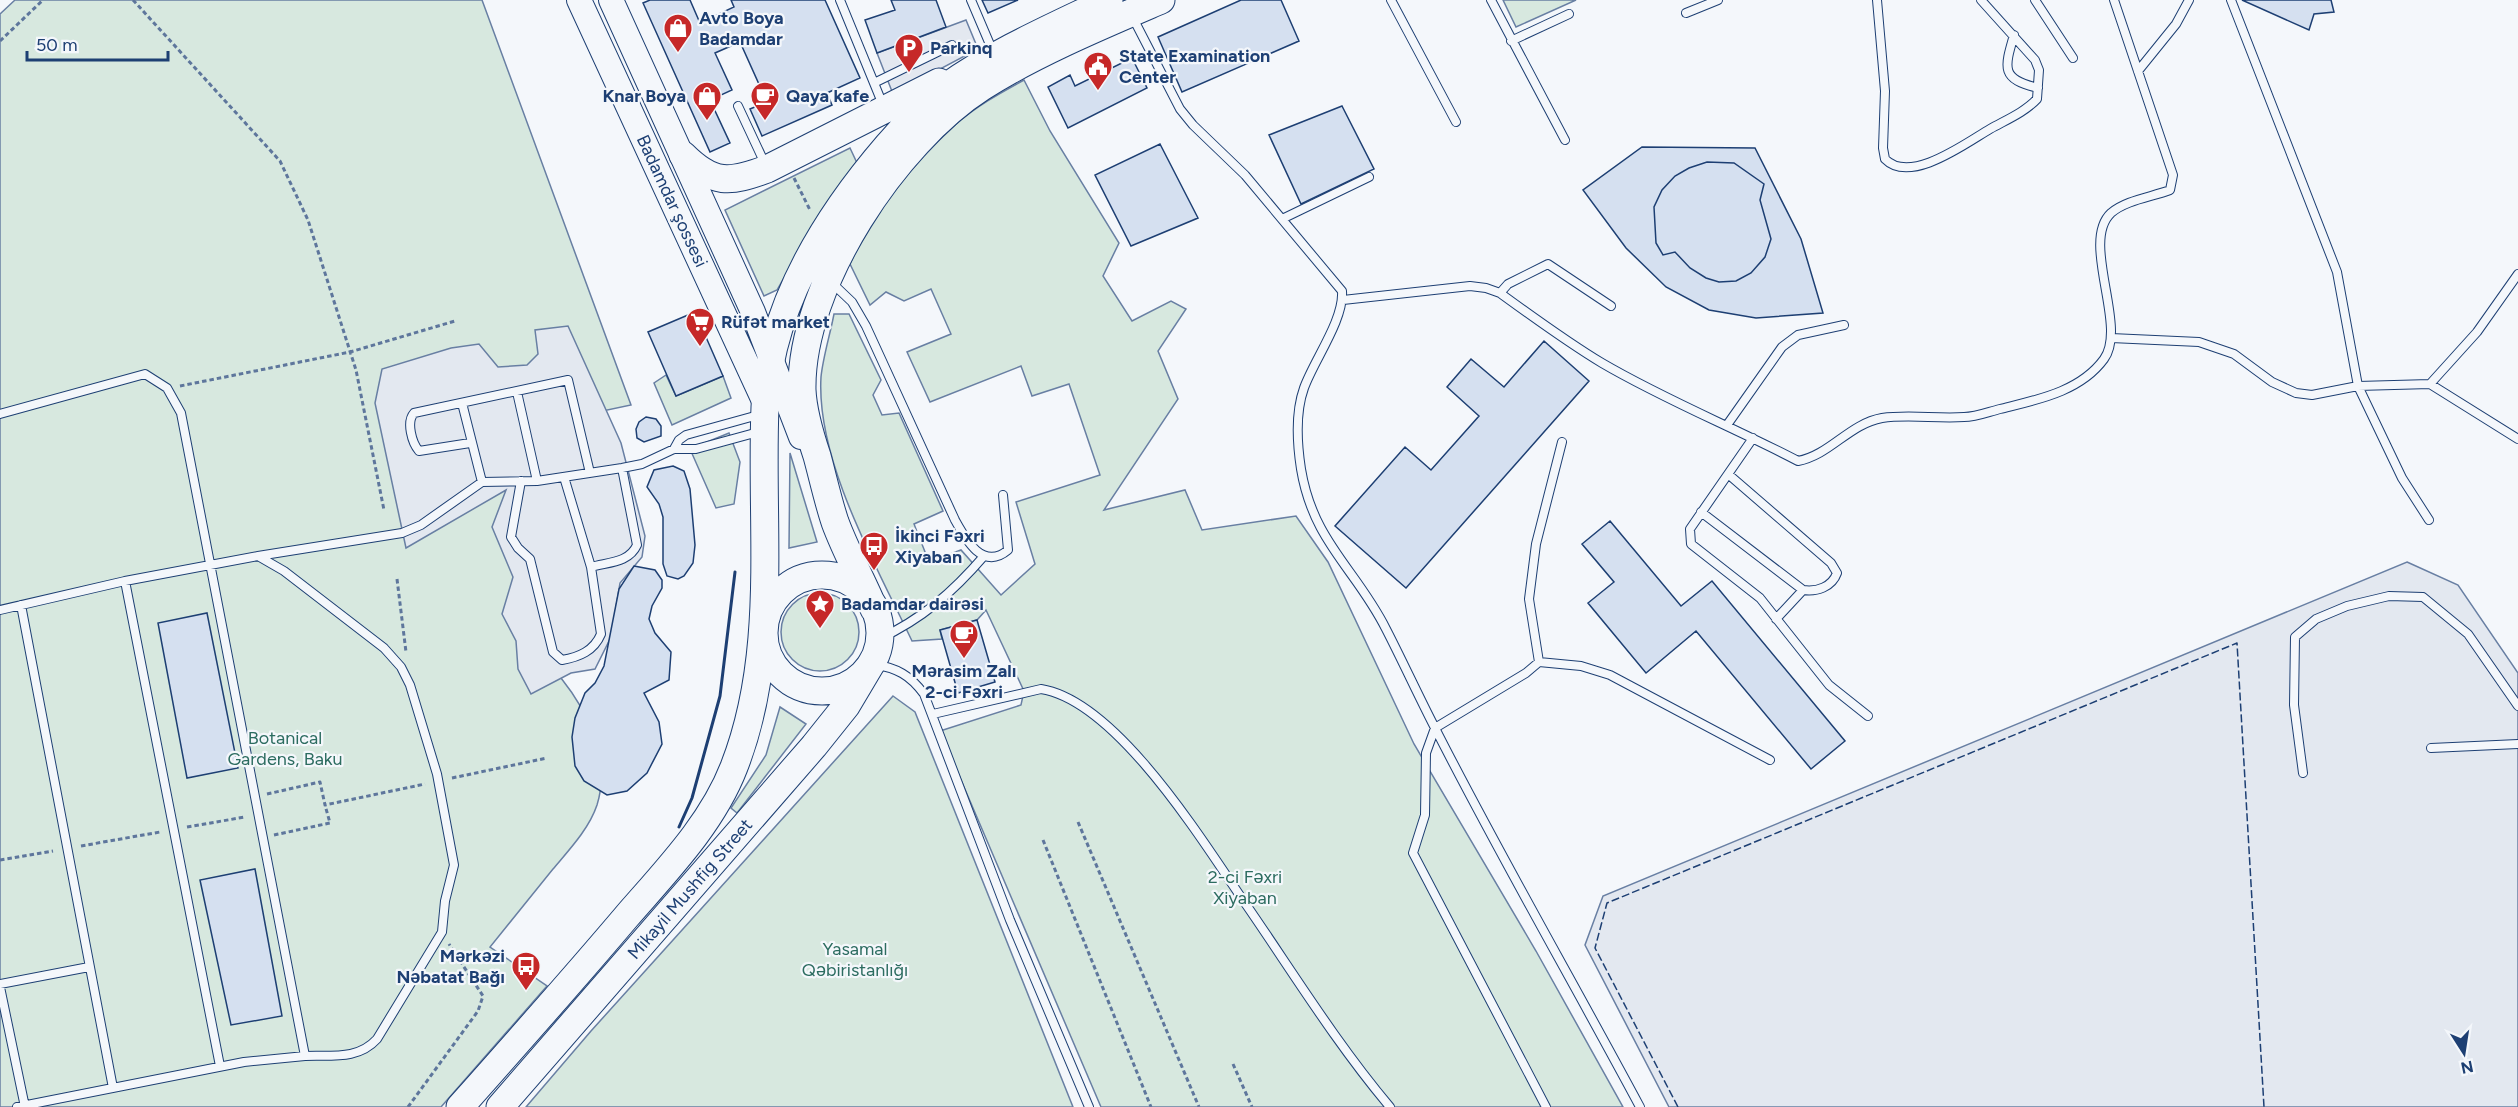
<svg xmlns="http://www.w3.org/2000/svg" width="2518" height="1107" font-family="Figtree,sans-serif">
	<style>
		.green { fill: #d7e8df; stroke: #687fa3; stroke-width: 1.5 }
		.parking { fill: #e3e8f0; stroke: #687fa3; stroke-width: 1.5 }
		.building { fill: #d5e0f0; stroke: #1d3f73; stroke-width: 1.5 }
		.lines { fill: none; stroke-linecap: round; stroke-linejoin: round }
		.lane-casing { stroke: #1d3f73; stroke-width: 10 }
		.secondary-casing { stroke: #1d3f73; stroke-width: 26 }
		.primary-casing { stroke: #1d3f73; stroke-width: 29 }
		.path { stroke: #5e769c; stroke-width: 3; stroke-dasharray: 4.5 3; stroke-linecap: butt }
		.lane { stroke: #f4f7fb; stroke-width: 8 }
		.secondary { stroke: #f4f7fb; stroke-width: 24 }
		.primary { stroke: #f4f7fb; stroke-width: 27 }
		.fence { stroke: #1d3f73; stroke-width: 1.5; stroke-dasharray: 8 3; stroke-linecap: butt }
		.wall { stroke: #1d3f73; stroke-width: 3 }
		.labels { text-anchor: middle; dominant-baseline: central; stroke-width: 4.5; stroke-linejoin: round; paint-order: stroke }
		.poi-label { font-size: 18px; font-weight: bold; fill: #1d3f73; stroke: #f4f7fb; text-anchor: start }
		.street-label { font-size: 18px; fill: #1d3f73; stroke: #f4f7fb }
		.park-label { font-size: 18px; fill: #2c6c60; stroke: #f4f7fb }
	</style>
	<rect width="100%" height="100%" fill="#f4f7fb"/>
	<path class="green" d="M15 0H482L631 405 503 432 561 678C589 713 611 759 597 805 589 829 569 850 553 869 532 895 511 921 490 947L547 986 441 1107H0V14Z
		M1503 0H1576L1516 27Z
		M1024 80 1050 131 1119 243 1103 276 1132 321 1171 301 1186 309 1158 351 1178 399 1104 510 1185 490 1202 530 1296 516 1328 562 1414 744 1536 951 1623 1107H1101L940 731 1021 705 1024 691 986 610 977 620 940 630 942 639 912 641C877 567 816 461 821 377 823 357 830 335 834 314H849L881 380 873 395 882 415 899 413 943 511 914 524 929 562 961 550 1001 595 1035 564 1016 502 1100 475 1069 384 1032 396 1021 366 930 402 907 352 951 334 931 289 904 301 886 292 870 305 850 264C870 216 916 161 955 125 975 107 1000 93 1024 80Z
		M850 148 857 163 816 222 777 290 764 296 725 210Z
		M666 375 676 396 723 376 731 398 672 425 654 383Z
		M729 433 740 462 734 504 716 508 690 449Z
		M790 453 817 542 789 548Z
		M781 632a39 39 0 1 1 78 0a39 39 0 1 1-78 0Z
		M893 696 915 712 1073 1107H526L591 1031Z
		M780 707 806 724 737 813 731 808 766 755Z"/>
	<path class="parking" d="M966 20 978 49 893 94 877 53Z
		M568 326 621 443 645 536 642 557 620 583 611 637 595 669 571 673 531 694 518 669 516 641 502 614 513 577 492 527 506 490 406 548 375 403 382 369 451 348 479 344 498 367 527 365 538 354 535 330Z
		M2407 562 2458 585 2518 673V1107H1669L1585 945 1603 896Z"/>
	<path class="building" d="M650 0H690L700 23 734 7 731 0H825L860 78 827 93 832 105 762 136 750 109 767 102 740 42 715 53 732 90 710 100 730 143 710 152 643 3Z
		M891 0H936L946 27 877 53 865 20 895 10Z
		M982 0H1018L988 13Z
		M1241 0H1281L1299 41 1182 92 1158 37Z
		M2242 0H2331L2334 12 2314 14 2309 30Z
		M1132 58 1147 88 1068 128 1048 87 1070 75 1075 86Z
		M1342 106 1374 169 1301 204 1269 135Z
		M1160 144 1198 218 1131 246 1095 175Z
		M1642 147 1755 148 1801 239 1823 313 1756 318 1709 310 1666 287 1626 248 1583 190Z
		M1707 162 1734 163 1764 184 1760 200 1771 239 1765 257 1751 273 1736 281 1719 282 1706 278 1690 268 1675 252 1663 255 1656 243 1654 207 1662 190 1675 176 1689 168Z
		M695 312 723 376 676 396 648 332Z
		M1544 341 1589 381 1406 588 1335 526 1405 447 1431 470 1479 416 1447 387 1471 359 1504 387Z
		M646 417 656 419 661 426V436L644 442 637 438 636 429 639 422Z
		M673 466 684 471 690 489 695 545 693 563 684 576 678 579 667 576 663 564V517L659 504 647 487 654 470Z
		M1610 521 1681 606 1712 581 1845 741 1811 769 1696 631 1646 673 1588 603 1614 582 1582 544Z
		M634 566 655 570 662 580V588L652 606 649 619 655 633 671 652 669 680 644 693 659 722 662 744 647 773 627 791 607 795 584 781 575 766 572 737 575 718 585 693 595 683 604 666 619 589Z
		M207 613 238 768 187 778 158 623Z
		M977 620 995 682 958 693 940 630Z
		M255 869 282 1016 231 1025 200 880Z"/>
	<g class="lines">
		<g class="lane-casing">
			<path id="lane" d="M840 0 883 105
				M971 0 994 54
				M1391 0 1456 122
				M1491 0 1565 140
				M1877 0 1885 91 1883 148 1885 159C1910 185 1966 143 1990 129 2006 120 2025 112 2037 99L2039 70 2035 60 1981 0
				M2035 0 2073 58
				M2231 0 2337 272 2358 386 2402 478 2429 520
				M1686 13 1718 0
				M1132 16 1180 109 1193 125 1245 175 1342 291C1344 320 1314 360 1304 388 1295 413 1297 443 1301 469 1313 542 1356 569 1386 629 1403 662 1418 695 1435 728 1500 856 1572 980 1640 1107
				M2014 35C2004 69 2001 79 2038 88
				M1511 41 1569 14
				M2138 71 2176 24 2189 0
				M874 83 952 45
				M738 106 766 166
				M1282 219 1369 177
				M831 282 852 302 866 326 955 520C966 540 983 571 1008 550L1003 495
				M1500 293 1508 284 1548 264 1611 306
				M1343 300 1470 286 1486 288 1500 293C1533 317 1567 342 1602 363 1665 400 1733 427 1798 461 1830 455 1849 424 1882 418 1909 414 1937 419 1964 417 1976 417 1988 412 2000 409 2036 400 2080 392 2104 359 2128 326 2080 242 2111 213 2126 200 2152 197 2170 190L2173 175 2114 0
				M2111 338 2199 342 2234 354 2272 382 2296 393 2312 395 2358 386 2430 384 2518 439
				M2430 384 2477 332 2518 274
				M517 392 537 481
				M462 403 482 482 537 481 622 468 642 464 674 449H696L762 431
				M0 414 145 374 167 388 181 413 305 1056 244 1062 17 1107
				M1727 425 1782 347 1798 335 1844 325
				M1753 438 1690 529 1691 544 1760 598 1829 685 1868 716
				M470 443 419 451C412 443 406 422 414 413L568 380 590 473
				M674 449 679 440 686 435 762 414
				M521 481 511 537 518 548 530 559 553 652 562 660C579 657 594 651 601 634L591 567 564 477
				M1701 512 1803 590C1817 592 1832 587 1837 573L1831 563 1728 474
				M258 556 402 533 421 525 482 482
				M591 567C608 562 629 563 637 545L622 468
				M125 581 220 1066
				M21 605 113 1088
				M0 610 125 581 258 556 284 571 384 648 401 667 410 685 437 774 454 865 445 901 442 932 377 1039C358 1060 332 1055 305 1056
				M1776 619 1803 590
				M879 639C922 619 953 592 984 556
				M1539 662 1581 666 1610 675 1770 760
				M873 664C897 668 910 675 924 694L1010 920 1089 1107
				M933 714 1041 689C1117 701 1203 842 1245 903 1292 971 1336 1043 1390 1107
				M2431 748 2518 744
				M2303 773 2294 705 2295 637 2316 619 2347 606 2389 596 2423 597 2468 634 2518 706
				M0 984 89 967
				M0 987 25 1107
				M1546 1107 1413 853 1425 815 1426 753 1435 728 1526 673 1539 662 1529 599 1536 544 1562 442"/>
		</g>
		<g class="secondary-casing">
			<path id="secondary" d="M579 0 765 403
				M611 0 753 312 801 437"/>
		</g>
		<g class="primary-casing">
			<path id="primary" d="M683 155C713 185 730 183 767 169L939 82
				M764 633a58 58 0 1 1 116 0a58 58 0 1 1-116 0Z
				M874 609C862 580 846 552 835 522 828 501 823 478 817 456 810 435 803 412 802 390 800 285 896 142 982 87 1033 54 1105 24 1161 0
				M460 1107C516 1044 572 981 627 916 666 871 712 824 734 767 779 652 760 527 765 407 769 309 826 217 888 145 906 125 924 104 946 87 997 51 1053 27 1109 0
				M500 1107 814 746 846 706 871 664"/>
		</g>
		<path class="path" d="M133 0 280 161 308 220 356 370 384 510
			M0 41 43 0
			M794 178 810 210
			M180 386 350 352 455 321
			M397 579 406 652
			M452 778 547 758
			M267 794 320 782 325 805 425 784
			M1078 822 1199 1107
			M187 827 245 817
			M274 835 330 823 325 805
			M1043 840 1151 1107
			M81 846 160 832
			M0 860 53 851
			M1233 1064 1252 1107
			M408 1107 478 1011 483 996 449 944"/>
		<use href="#lane" class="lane"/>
		<use href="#secondary" class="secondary"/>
		<use href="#primary" class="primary"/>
		<path class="fence" d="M1678 1107 1595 948 1607 903 2237 643 2264 1107"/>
		<path class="wall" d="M679 827 692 798 720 696 735 572"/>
	</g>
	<defs>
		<g id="shop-pin" transform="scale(1.5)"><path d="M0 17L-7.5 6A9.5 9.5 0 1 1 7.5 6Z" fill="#c62828" stroke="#f4f7fb"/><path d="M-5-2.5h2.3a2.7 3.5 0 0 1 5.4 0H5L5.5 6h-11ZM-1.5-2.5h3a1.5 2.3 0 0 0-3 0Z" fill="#fff"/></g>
		<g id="parking-pin" transform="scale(1.5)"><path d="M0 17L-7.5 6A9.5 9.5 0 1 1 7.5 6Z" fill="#c62828" stroke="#f4f7fb"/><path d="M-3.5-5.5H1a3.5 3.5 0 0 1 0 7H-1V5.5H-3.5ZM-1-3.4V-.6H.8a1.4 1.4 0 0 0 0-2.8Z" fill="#fff"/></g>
		<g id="civic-pin" transform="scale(1.5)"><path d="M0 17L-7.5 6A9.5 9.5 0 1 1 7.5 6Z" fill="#c62828" stroke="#f4f7fb"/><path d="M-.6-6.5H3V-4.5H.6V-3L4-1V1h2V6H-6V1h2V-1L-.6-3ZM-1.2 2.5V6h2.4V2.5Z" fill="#fff"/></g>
		<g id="cafe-pin" transform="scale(1.5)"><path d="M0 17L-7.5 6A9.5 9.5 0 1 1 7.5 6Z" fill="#c62828" stroke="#f4f7fb"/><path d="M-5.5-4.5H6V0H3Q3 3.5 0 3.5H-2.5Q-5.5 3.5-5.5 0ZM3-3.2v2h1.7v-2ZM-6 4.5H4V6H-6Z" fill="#fff"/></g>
		<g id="supermarket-pin" transform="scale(1.5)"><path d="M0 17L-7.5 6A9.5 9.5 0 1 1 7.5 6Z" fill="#c62828" stroke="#f4f7fb"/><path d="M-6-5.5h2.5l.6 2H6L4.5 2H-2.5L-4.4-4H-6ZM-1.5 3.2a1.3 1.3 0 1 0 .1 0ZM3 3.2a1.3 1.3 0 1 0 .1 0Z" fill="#fff"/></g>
		<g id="bus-pin" transform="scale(1.5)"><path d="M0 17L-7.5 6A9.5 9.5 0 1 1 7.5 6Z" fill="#c62828" stroke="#f4f7fb"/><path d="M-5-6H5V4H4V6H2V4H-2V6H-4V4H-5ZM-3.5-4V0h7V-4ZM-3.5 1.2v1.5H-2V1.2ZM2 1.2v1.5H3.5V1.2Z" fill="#fff"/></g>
		<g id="sight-pin" transform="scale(1.5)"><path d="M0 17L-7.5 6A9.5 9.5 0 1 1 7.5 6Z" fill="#c62828" stroke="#f4f7fb"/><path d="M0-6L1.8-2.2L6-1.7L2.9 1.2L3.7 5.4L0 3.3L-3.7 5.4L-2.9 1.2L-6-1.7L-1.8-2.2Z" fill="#fff"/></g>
	</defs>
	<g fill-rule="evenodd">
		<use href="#shop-pin" x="678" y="28"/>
		<use href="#parking-pin" x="909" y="48"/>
		<use href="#civic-pin" x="1098" y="66"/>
		<use href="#shop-pin" x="707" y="96"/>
		<use href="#cafe-pin" x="765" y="96"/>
		<use href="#supermarket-pin" x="700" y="322"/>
		<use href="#bus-pin" x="874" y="546"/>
		<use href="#sight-pin" x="820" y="604"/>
		<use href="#cafe-pin" x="964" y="634"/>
		<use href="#bus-pin" x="526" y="966"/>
	</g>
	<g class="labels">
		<g class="poi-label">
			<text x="699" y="18">Avto Boya<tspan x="699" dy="21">Badamdar</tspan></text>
			<text x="930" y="48">Parkinq</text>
			<text x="1119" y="56">State Examination<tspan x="1119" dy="21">Center</tspan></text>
			<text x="686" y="96" text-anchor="end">Knar Boya</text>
			<text x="786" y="96">Qaya kafe</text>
			<text x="721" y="322">Rüfət market</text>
			<text x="895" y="536">İkinci Fəxri<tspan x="895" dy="21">Xiyaban</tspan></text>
			<text x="841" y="604">Badamdar dairəsi</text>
			<text x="964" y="671" text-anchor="middle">Mərasim Zalı<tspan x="964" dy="21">2-ci Fəxri</tspan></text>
			<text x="505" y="956" text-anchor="end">Mərkəzi<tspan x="505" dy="21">Nəbatat Bağı</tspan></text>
		</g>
		<g class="street-label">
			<text transform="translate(672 201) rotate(65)">Badamdar şossesi</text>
			<text transform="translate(690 889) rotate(-49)">Mikayil Mushfig Street</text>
		</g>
		<g class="park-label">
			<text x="285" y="738">Botanical<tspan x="285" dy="21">Gardens, Baku</tspan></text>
			<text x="1245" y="877">2-ci Fəxri<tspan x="1245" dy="21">Xiyaban</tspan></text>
			<text x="855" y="949">Yasamal<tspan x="855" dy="21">Qəbiristanlığı</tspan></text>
		</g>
	</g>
	<g transform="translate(2464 1053) rotate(168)" stroke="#f4f7fb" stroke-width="4.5" paint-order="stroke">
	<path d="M0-4.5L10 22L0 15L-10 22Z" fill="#1d3f73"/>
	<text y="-9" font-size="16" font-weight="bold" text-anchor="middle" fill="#1d3f73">N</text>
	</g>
	<path d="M27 51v9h141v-9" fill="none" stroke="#1d3f73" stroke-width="3"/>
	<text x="36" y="51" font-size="18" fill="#1d3f73" stroke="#f4f7fb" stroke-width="4.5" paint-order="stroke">50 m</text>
</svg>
